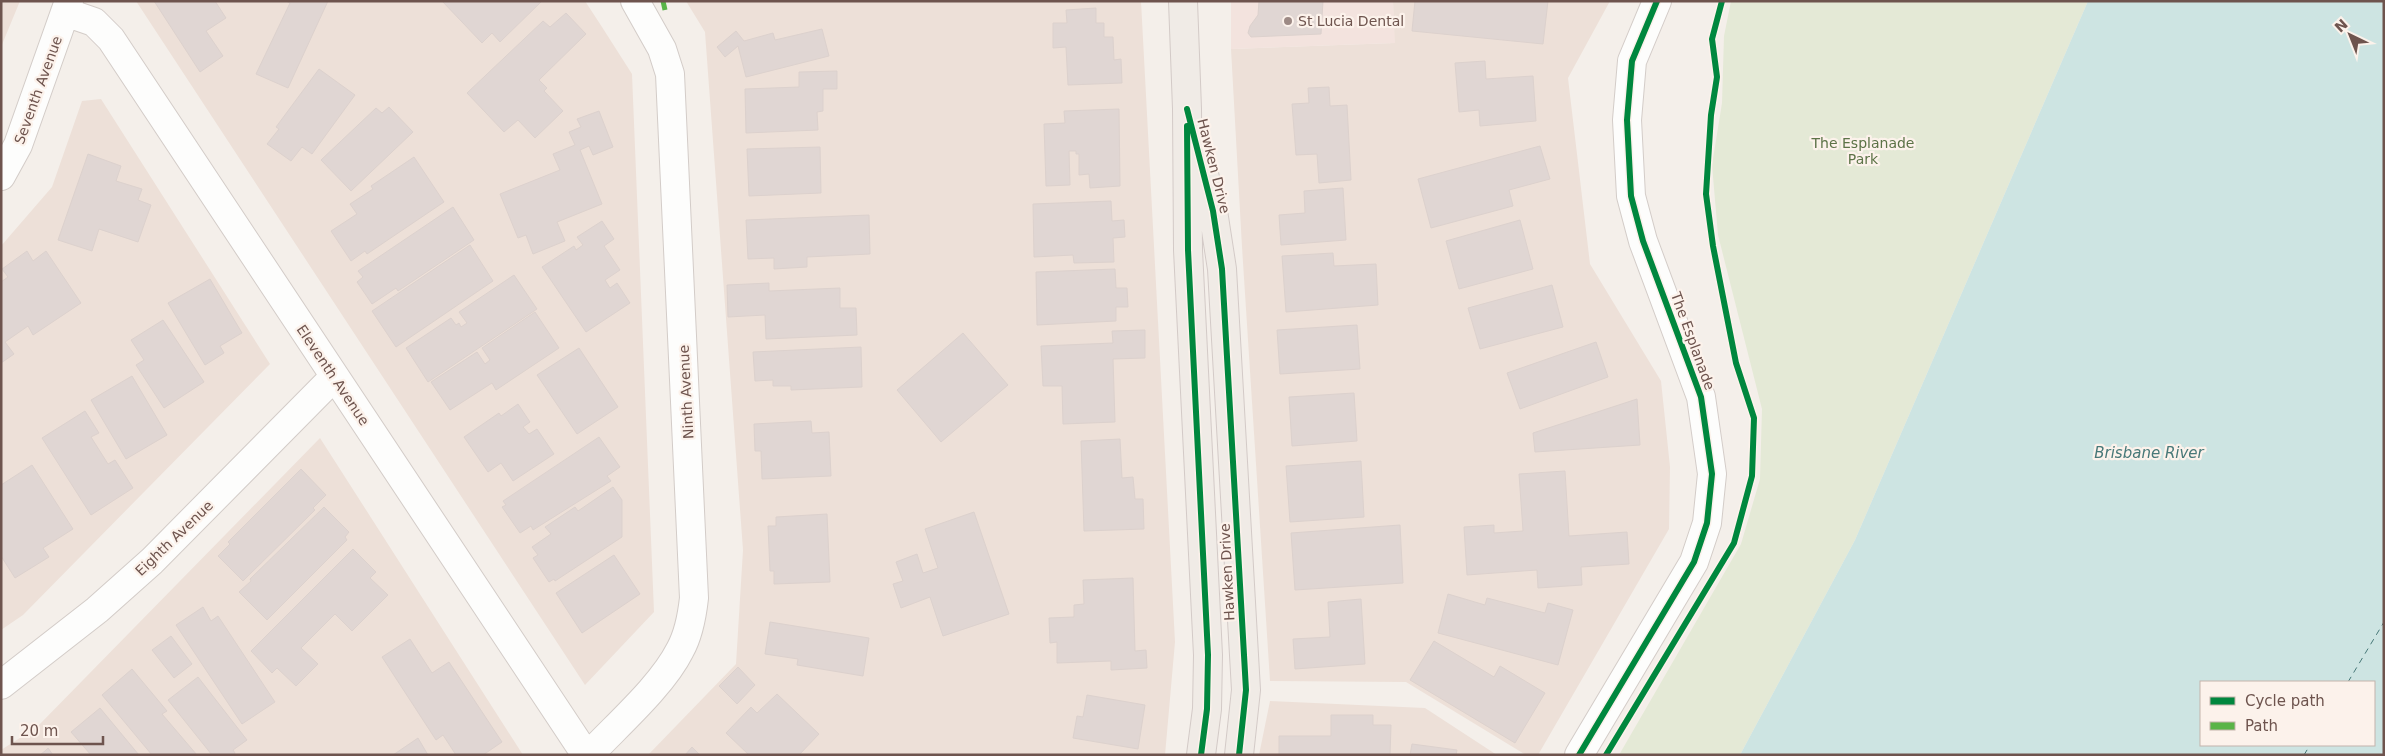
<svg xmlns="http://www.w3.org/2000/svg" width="2385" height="756" font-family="'DejaVu Sans',sans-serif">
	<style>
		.residential { fill: #ede0d8 }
		.commercial { fill: #f3e3de }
		.green { fill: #e4e9d6 }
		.water { fill: #cde4e2; fill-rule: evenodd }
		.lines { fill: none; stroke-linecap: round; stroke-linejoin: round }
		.ferry { stroke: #477878; stroke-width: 1; stroke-dasharray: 6 5; stroke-linecap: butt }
		.building { fill: #e0d6d3; stroke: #dcd1cd }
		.minor-casing { stroke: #d3ccc8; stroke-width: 30 }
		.major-casing { stroke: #d3cac7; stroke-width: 30 }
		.minor { stroke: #fdfdfc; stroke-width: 28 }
		.major { stroke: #f0ebe6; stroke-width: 28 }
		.quiet { stroke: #59b447; stroke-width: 5; stroke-dasharray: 10 5; stroke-linecap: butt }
		.cycleway-casing { stroke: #fcf2eb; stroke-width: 9 }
		.cycleway { stroke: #00873e; stroke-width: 6 }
		.poi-dot { fill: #9d8a85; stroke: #fcf2eb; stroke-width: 2 }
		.labels { text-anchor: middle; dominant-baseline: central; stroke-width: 4.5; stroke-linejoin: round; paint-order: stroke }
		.poi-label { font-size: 14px; fill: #6e544e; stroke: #fcf2eb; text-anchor: start }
		.street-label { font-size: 14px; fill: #6e544e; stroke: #fcf2eb }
		.park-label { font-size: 14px; fill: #5c7347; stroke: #fcf2eb }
		.water-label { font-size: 15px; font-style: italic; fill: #477878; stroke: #fcf2eb }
	</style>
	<rect width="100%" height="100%" fill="#f4efea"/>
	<path class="residential" d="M1 1H20L1 47Z
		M136 1H585L602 27 632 74 654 612 585 685Z
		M686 1H1141L1175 642 1165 755H648L736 664 743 550 705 32Z
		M1393 1H1610L1568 78 1590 264 1661 381 1670 467 1669 529 1538 755H1526L1406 682 1270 681 1242 247 1231 49 1394 43Z
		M101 99 270 364 23 615 1 630V246L52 187 82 101Z
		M320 438 523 755H1V750L37 727Z
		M1270 701 1425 708 1497 755H1259Z"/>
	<path class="commercial" d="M1231 1H1393L1395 43 1231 49Z"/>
	<path class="green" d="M1731 1H2088L1855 540 1740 755H1619L1741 544 1760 479 1762 409 1718 235 1712 165 1722 103 1724 36Z"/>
	<path class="water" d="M2088 1H2384V755H1740L1855 540ZM2201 682H2374V745H2201Z"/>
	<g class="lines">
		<path class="ferry" d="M2348 682 2384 622
			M2304 755 2310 745"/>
	</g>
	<path class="building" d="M154 1H215L226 18 206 31 223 56 200 72Z
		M286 1H328L288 88 256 74 290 3Z
		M442 1H542L500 42 492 33 482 43Z
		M1259 1H1323L1321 34 1251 37 1248 33 1250 26 1258 15Z
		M1415 1H1548L1543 44 1412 31Z
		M1096 8V23H1104V37H1113L1114 60 1121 59 1122 83 1068 85 1066 47 1053 48V23H1067L1066 10Z
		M566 13 586 34 539 80 547 88 544 91 563 111 535 138 518 120 504 132 467 93 543 21 550 27Z
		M822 29 829 56 746 77 738 46 725 57 717 47 736 31 744 41 773 33 775 40Z
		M1485 61 1486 79 1533 76 1536 121 1480 126 1479 110 1459 112 1455 63Z
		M319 69 355 95 312 154 302 147 291 161 267 144 279 129 276 127Z
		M837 71V89H823V111L817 112 818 130 746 133 745 89 799 87V72Z
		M1329 87 1330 106 1347 105 1351 180 1319 183 1317 154 1296 155 1292 104 1309 103 1308 88Z
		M389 107 413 132 351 191 321 160 376 108 382 113Z
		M1119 109 1120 186 1090 188 1089 174 1079 175V154H1076V151H1069L1070 185 1046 186 1044 124 1065 123 1064 111Z
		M599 111 613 147 593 155 589 146 580 150 602 204 557 222 565 241 533 254 526 235 518 238 500 194 560 170 553 154 575 145 569 132 581 127 577 119Z
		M1540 146 1550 179 1509 190 1513 206 1431 228 1418 179Z
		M820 147 821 193 749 196 747 149Z
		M88 154 121 166 116 181 142 189 138 200 151 205 138 242 99 229 92 251 58 240Z
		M414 157 444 202 367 254 365 251 351 261 331 231 357 214 350 204 373 189 371 186Z
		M1343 188 1346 240 1281 245 1279 215 1305 213 1304 191Z
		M1111 201 1112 221 1124 220 1125 237 1113 238 1114 262 1074 263 1073 255 1034 257 1033 204Z
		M453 207 474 240 398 291 396 288 372 304 357 282 363 277 358 271Z
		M869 215 870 254 807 257V267L774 269V258L748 259 746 220Z
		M1520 220 1533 269 1459 289 1446 241Z
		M602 221 614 239 604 246 620 270 605 280 610 288 617 283 630 303 586 332 542 267 574 246 576 250 583 245 577 237Z
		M470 245 493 281 396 347 372 311Z
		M27 251 33 261 46 251 81 303 33 335 28 326 5 342 14 354 1 363V282L8 277 2 269Z
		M1333 253 1334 266 1376 264 1378 305 1286 312 1282 256Z
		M1115 269 1116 288H1127L1128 307H1116V321L1037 325 1036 272Z
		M514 275 537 309 428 382 406 348 451 318 456 325 459 323 461 327 467 323 459 312Z
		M210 279 242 333 220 346 224 353 205 365 168 303Z
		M769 283V291L840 288V308H856L857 335 766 339 765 315 728 317 727 285Z
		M1552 285 1563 327 1480 349 1468 308Z
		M535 312 559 348 496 390 492 383 450 410 431 382 477 352 485 364 490 360 482 348Z
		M163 320 204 382 164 408 136 365 144 360 131 340Z
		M1357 325 1360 369 1280 374 1277 330Z
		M1145 330V358L1113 359 1115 422 1063 424 1062 386H1043L1041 346 1113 343 1112 331Z
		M963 333 1008 385 941 442 897 390Z
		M1596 342 1608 377 1520 409 1507 373Z
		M861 347 862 387 791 390V386H773V380L755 381 753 352Z
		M579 348 618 407 577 434 537 375Z
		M132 376 167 435 126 459 91 400Z
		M1354 393 1357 441 1292 446 1289 397Z
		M1637 399 1640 445 1535 452 1533 433Z
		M518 404 530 422 523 427 529 434 537 429 554 454 513 481 501 463 488 472 464 437 499 413 501 416Z
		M85 411 99 433 91 437 108 464 115 460 133 488 91 515 42 438Z
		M811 421 812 433 829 432 831 476 762 479 761 451H755L754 424Z
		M599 437 620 467 607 476 611 481 533 530 531 526 520 533 502 507 506 505 503 501Z
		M1120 439 1122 478 1133 477 1135 499H1143L1144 529 1084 531 1081 441Z
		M1361 461 1364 517 1290 522 1286 466Z
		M32 465 73 529 43 548 49 557 15 578 1 556V485Z
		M301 469 326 495 313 508 315 510 243 581 218 556 230 544 228 542Z
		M1565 471 1569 536 1627 532 1629 564 1581 567 1582 585 1538 588 1537 570 1467 575 1464 527 1494 525V533L1523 531 1519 474Z
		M613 487 622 500V537L555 581 554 579 549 582 533 558 538 555 532 547 551 534 545 527 575 507 578 511Z
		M324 507 349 532 345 537 347 540 267 620 239 592 251 581 250 579Z
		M974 512 1009 614 943 636 930 597 901 608 893 584 903 581 896 562 917 554 923 573 938 568 925 529Z
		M827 514 830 582 774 584V571H770L768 526H776V517Z
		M1400 525 1403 583 1295 590 1291 533Z
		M353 549 376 572 370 578 388 595 352 631 335 614 301 648 318 664 296 686 277 668 272 673 251 651Z
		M614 555 640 594 582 633 556 593Z
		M1133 578 1135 651 1146 650 1147 668 1111 670V661L1057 663V642L1050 643 1049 618 1074 617V605L1084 604 1083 580Z
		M1448 594 1485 605 1487 598 1545 613 1548 603 1573 610 1558 665 1438 633Z
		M1361 599 1365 664 1295 669 1293 639 1330 637 1328 602Z
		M203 607 211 621 218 616 275 702 242 724 176 625Z
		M770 622 869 638 863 676 797 665 798 659 765 654Z
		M171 636 192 664 174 678 152 650Z
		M410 639 432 673 449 662 502 742 483 755H456L443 735 436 740 382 657Z
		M1434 641 1494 677 1500 666 1545 693 1515 743 1410 680Z
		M738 667 755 685 737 704 719 686Z
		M132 669 167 711 162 714 197 755H152L102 695Z
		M198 677 247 740 233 750 235 753 234 755H212L168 700Z
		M777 694 819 734 799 755H749L726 733 751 707 757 713Z
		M1087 695 1145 705 1138 749 1073 738 1077 716 1083 717Z
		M100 708 139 755H91L71 732Z
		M1331 715H1373V725H1391L1390 755H1279V736H1331Z
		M418 738 428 755H393Z
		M1412 744 1457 750 1456 755H1410Z
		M692 747 700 755H685Z
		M48 748 53 755H40L45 751Z"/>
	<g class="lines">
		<g class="minor-casing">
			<path id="minor" d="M65 12 94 22 111 39 586 755
				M1 176 18 145 69 1
				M1 685 97 610 152 561 334 377
				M589 755C617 725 662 686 680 650 689 634 692 616 694 598L670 74 662 49 635 1
				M1579 755 1694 562 1707 523 1712 474 1701 397 1643 241 1631 196 1627 120 1632 61 1657 1"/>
		</g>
		<g class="major-casing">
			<path id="major" d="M1183 1 1187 109 1188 250 1208 655 1207 709 1201 755
				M1197 145 1213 211 1222 269 1246 690 1239 755"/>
		</g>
		<use href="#minor" class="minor"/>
		<use href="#major" class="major"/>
		<path class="quiet" d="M663 1 665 10"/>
		<g class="cycleway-casing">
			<path id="cycleway" d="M1187 109 1213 211 1222 269 1246 690 1239 755
				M1187 126 1188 250 1208 655 1207 709 1201 755
				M1579 755 1694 562 1707 523 1712 474 1701 397 1643 241 1631 196 1627 120 1632 61 1657 1
				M1606 755 1734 543 1752 476 1754 418 1736 363 1713 246 1706 194 1711 115 1717 77 1712 39 1722 1"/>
		</g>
		<use href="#cycleway" class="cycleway"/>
	</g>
	<circle class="poi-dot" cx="1288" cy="21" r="5"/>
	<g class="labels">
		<g class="poi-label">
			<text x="1298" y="21">St Lucia Dental</text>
		</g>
		<g class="street-label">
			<text transform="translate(38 90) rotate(-70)">Seventh Avenue</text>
			<text transform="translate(1214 166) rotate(76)">Hawken Drive</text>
			<text transform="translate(1693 341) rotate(70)">The Esplanade</text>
			<text transform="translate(333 375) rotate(56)">Eleventh Avenue</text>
			<text transform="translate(686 392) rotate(-93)">Ninth Avenue</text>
			<text transform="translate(174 538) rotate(-44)">Eighth Avenue</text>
			<text transform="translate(1227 572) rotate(-93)">Hawken Drive</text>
		</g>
		<g class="park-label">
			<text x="1863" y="143">The Esplanade<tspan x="1863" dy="16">Park</tspan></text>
		</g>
		<g class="water-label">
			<text x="2149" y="453">Brisbane River</text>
		</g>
	</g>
	<rect width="2385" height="756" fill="none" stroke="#6e544e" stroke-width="5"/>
	<rect x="2200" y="681" width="175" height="65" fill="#fcf2eb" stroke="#c3b3ac"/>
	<rect x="2210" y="697" width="25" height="8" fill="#00873e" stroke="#c3b3ac"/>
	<text x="2245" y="706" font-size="15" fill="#6e544e">Cycle path</text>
	<rect x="2210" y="722" width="25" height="8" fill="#59b447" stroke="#c3b3ac"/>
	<text x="2245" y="731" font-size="15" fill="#6e544e">Path</text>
	<g transform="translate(2350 35) rotate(317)" stroke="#fcf2eb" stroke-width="4" paint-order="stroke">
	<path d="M0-4L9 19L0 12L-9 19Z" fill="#6e544e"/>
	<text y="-8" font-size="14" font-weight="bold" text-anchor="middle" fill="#6e544e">N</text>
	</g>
	<path d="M12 736v8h91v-8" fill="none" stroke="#6e544e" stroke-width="2.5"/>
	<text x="20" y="736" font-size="15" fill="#6e544e" stroke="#fcf2eb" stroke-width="4" paint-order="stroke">20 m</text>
</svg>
